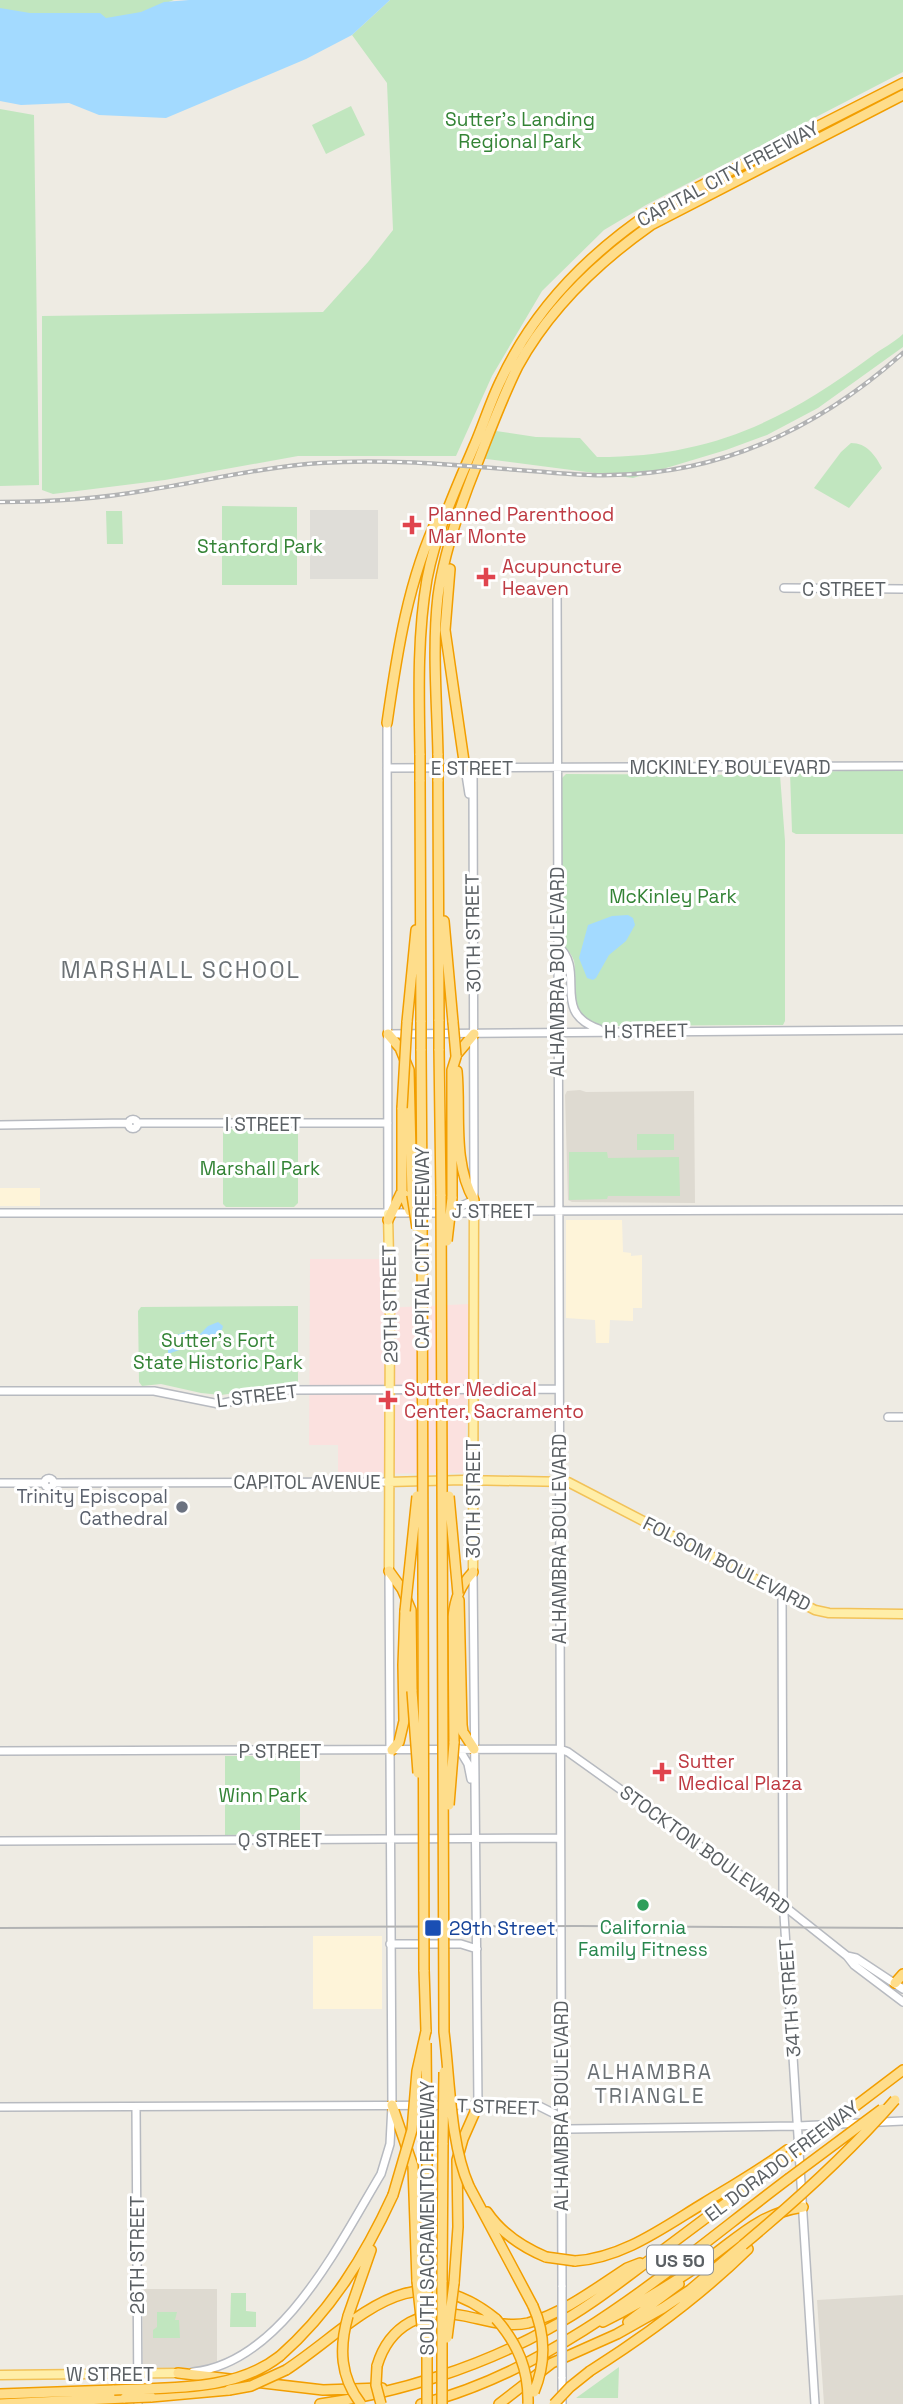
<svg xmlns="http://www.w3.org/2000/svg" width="903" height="2404" font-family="'Space Grotesk',sans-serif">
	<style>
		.commercial { fill: #fef4d9 }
		.industrial { fill: #dfddd8 }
		.education { fill: #dedad1 }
		.medical { fill: #fbe1df }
		.green { fill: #c1e6bf }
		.water { fill: #a3daff }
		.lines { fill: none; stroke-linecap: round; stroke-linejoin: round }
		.secondary-casing { stroke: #b7bac0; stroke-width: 10 }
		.primary-casing { stroke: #f2c258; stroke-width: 11 }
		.highway-casing { stroke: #f29e00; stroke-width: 12 }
		.secondary { stroke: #fff; stroke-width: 7 }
		.primary { stroke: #ffeea8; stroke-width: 8 }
		.highway { stroke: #fedd8b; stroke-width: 9 }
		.tram { stroke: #b2b3b4; stroke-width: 2 }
		.rail-casing { stroke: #b2b3b4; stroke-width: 4.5 }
		.rail { stroke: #fff; stroke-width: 2; stroke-dasharray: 5; stroke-linecap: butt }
		.secondary-bridge-casing { stroke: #b7bac0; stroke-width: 10; stroke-linecap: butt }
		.highway-bridge-casing { stroke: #f29e00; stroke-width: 12; stroke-linecap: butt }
		.secondary-bridge { stroke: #fff; stroke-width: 7 }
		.highway-bridge { stroke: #fedd8b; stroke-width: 9 }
		.health-dot { fill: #e0444e; stroke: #fff; stroke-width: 2.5 }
		.worship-dot { fill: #6b7280; stroke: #fff; stroke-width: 2.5 }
		.leisure-dot { fill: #2e9e5b; stroke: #fff; stroke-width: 2.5 }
		.transit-dot { fill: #1a4fb4; stroke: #fff; stroke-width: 2.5 }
		.labels { text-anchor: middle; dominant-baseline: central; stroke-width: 6; stroke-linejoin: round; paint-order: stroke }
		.shield { fill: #fff; stroke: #8c9092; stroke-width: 2 }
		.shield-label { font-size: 18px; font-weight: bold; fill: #5b6064 }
		.park-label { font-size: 19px; fill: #338335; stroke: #fff }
		.street-label { font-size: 19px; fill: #5b6064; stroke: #fff }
		.health-label { font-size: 19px; fill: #be3a42; stroke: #fff; text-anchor: start }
		.worship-label { font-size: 19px; fill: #5b616d; stroke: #fff; text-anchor: end }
		.leisure-label { font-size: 19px; fill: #27864d; stroke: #fff }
		.transit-label { font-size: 19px; fill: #164399; stroke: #fff; text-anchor: start }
		.neighbourhood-label { font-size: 21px; letter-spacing: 2px; fill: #6c7276; stroke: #fff }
		.quarter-label { font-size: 23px; letter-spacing: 2px; fill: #6c7276; stroke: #fff }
	</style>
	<rect width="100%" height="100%" fill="#eeebe3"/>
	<path class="commercial" d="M0 1188H40V1206H0Z
		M566 1220H622L623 1252 631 1253V1256L642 1255V1308H633V1321L610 1320 609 1343H596L595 1320 566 1318Z
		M313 1936H382V2009H313Z"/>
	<path class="industrial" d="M310 510H378V579H310Z"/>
	<path class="education" d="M580 1090 586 1092 694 1091 695 1203 572 1202 568 1200 565 1095 567 1091Z
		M143 2289H217V2363L198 2368H143Z
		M903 2295V2404H824L817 2300Z"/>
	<path class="medical" d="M310 1259H381L382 1308 470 1304 465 1473 338 1474V1445H309Z"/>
	<path class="green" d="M0 0H174L98 29 0 15Z
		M390 0H903V72L646 205 604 230 542 291 492 376 456 456H298L165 480 53 494 42 490V316L323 312 368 262 393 230 387 83 352 35Z
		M351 106 365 135 326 154 312 125Z
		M0 109 34 115 39 485 0 486Z
		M903 334V347L818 408 767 435 726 450 633 478 479 458 496 431 536 437 580 438 597 457C709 457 783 422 872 356 882 348 894 343 903 334Z
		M851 443C867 443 875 455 882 468L849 508 814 488 841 452Z
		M222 506 297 507V585H222Z
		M106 511H122L123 544H107Z
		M903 770V834H796L792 832 790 772Z
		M566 774 780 775 785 841V1021L783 1025 603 1026C564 1017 579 989 574 961 572 954 566 949 562 943V778Z
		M294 1128 298 1132V1203L294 1207H226L223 1204V1132L226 1129Z
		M637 1134H674V1150H637Z
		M569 1152H607L608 1158 679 1157 680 1196H608L607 1199 569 1200Z
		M298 1306V1382L295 1385H289V1383L272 1387 269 1385 242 1392 221 1395 201 1393 161 1384 142 1386 139 1382 138 1311 141 1307Z
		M225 1756H300V1834L225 1835Z
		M231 2293H246V2311L256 2312V2327H230Z
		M157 2312H177L175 2320H179L180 2338H153V2330L157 2327Z
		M619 2367 618 2398H576Z"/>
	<path class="water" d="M189 0H390L352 35 306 59 166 118 99 115 69 103 21 105 0 101V8L30 13H100L106 18 141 12 164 2Z
		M628 915 633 918 635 925 626 941 609 955 596 978 593 980 587 978 579 958 588 925 612 916Z
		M218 1322 223 1326 221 1333 208 1339 195 1349 192 1347V1341L187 1339 182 1349 168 1354V1343L177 1335 189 1330 196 1338 208 1326Z"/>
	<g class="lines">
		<g class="secondary-casing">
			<path id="secondary" d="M784 588 903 589
				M557 589 562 2287
				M387 723 388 1211
				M387 768 903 766
				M465 768 469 794
				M557 945C588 971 549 1012 599 1029
				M388 1034 903 1030
				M128.5 1124a4.5 4.5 0 1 1 9 0a4.5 4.5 0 1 1-9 0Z
				M137 1123H388
				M0 1125 128 1123
				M451 1211 474 1200 473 768
				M0 1213H465L474 1211 903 1210
				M0 1391H154L219 1404 287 1390 558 1389
				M888 1417H903
				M44.5 1483a4.5 4.5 0 1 1 9 0a4.5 4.5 0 1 1-9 0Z
				M0 1483H44
				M54 1483 388 1482
				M473 1572 478 2105
				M782 1593 783 1899 815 2404
				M459 1749 468 1764 471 1779
				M0 1751 560 1749 568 1752 784 1906 847 1956 854 1965 903 2002
				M0 1841 560 1838
				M390 1944H461L477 1949
				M847 1956 856 1958 903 1989
				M0 2107 537 2105 555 2114 569 2129 798 2126 903 2121
				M136 2107 138 2404
				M193 2372C282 2363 340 2242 381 2174L390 2144 392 2105 389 1571
				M562 2404V2377"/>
		</g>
		<g class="primary-casing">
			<path id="primary" d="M388 1214 390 1300 389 1571
				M388 1482 463 1480 568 1482 815 1610 829 1613 903 1614
				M473 1572 474 1200
				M0 2375 178 2373"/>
		</g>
		<g class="highway-casing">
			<path id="highway" d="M450 569 445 630 465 768
				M387 723C397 653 408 579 439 515
				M420 755C419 697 417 636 427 579 436 532 456 488 475 444 484 423 491 400 501 380 535 307 590 252 657 208L903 83
				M438 755C437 702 432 648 438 596 444 551 460 506 477 464 490 431 502 398 518 366 550 308 597 263 651 225L903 95
				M420 780 421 1022
				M438 780 439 1021
				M444 921 453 1022
				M407 1022 416 930
				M388 1034 400 1048 409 1070 412 1195
				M421 1049 422 1195
				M439 1049 441 1196
				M457 1071C461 1112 452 1162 474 1200
				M402 1108V1191L410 1211
				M452 1198V1070L457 1054 474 1034
				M388 1220 401 1193
				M389 1571 402 1589 411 1610 412 1691
				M459 1600 462 1725 463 1732 474 1749
				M454 1743 453 1617C455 1598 460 1586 473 1572
				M392 1750 399 1742 404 1721 403 1665 405 1611
				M424 1970 426 2031
				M895 1983 903 1974
				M392 2105 413 2166 417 2281
				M841 2117 903 2070
				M469 2186 533 2306
				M487 2212C502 2234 522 2247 546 2257
				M575 2261C623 2258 664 2227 704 2203 732 2186 760 2170 787 2150
				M427 2281V2145
				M442 2282 443 2143
				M454 2283 458 2227 457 2160 463 2139 478 2105
				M348 2316 371 2250
				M603 2322C637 2305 670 2285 701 2264 737 2239 757 2214 803 2207
				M628 2322 679 2284
				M280 2356C331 2311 365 2256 393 2195
				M377 2366C389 2325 424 2307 465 2316 485 2320 507 2328 528 2323 564 2313 596 2288 627 2268L640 2263
				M286 2370C356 2324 410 2249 496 2319
				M590 2371C647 2335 700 2296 748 2249
				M178 2373 323 2390 382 2388
				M0 2394 114 2390
				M151 2397 229 2390
				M0 2404 125 2398
				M320 2404C398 2393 481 2367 550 2328 588 2308 621 2281 655 2256 699 2223 743 2190 787 2158
				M421 2404C561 2368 675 2264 788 2179
				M499 2404 552 2363 617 2334 663 2308 690 2290 743 2245"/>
		</g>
		<use href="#secondary" class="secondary"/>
		<use href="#primary" class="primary"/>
		<use href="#highway" class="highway"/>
		<path class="tram" d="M0 1928 579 1926 903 1928"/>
		<g class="rail-casing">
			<path id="rail" d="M0 502C50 502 99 499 148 490 206 481 262 467 320 463 391 458 462 466 532 471 558 473 585 476 611 475 723 474 821 426 903 353"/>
		</g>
		<use href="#rail" class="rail"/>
		<g class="secondary-bridge-casing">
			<path id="secondary-bridge" d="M562 2287V2377"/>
		</g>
		<g class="highway-bridge-casing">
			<path id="highway-bridge" d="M420 755V780
				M438 780V755
				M439 1021V1049
				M421 1022V1049
				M453 1022 456 1056
				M402 1108 407 1022
				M412 1195 417 1228
				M422 1195 424 1970
				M441 1196 444 2032C450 2079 450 2143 469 2186
				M447 1241 452 1198
				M449 1496 458 1594
				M405 1611 417 1496
				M412 1691 418 1773
				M449 1805 454 1743
				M426 2043 427 2145
				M443 2143 444 2072
				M787 2158 841 2117
				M788 2179 882 2109
				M393 2195 412 2130 417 2071 426 2031
				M743 2245C797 2200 849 2153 895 2100
				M546 2257 575 2261
				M417 2281 422 2326
				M427 2281V2404
				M533 2306C546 2335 546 2363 534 2392
				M348 2316C339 2348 340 2377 361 2404
				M496 2319C518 2344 529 2370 528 2404
				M447 2338 454 2283
				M377 2366 376 2385 381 2404
				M114 2390C170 2387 234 2392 280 2356
				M229 2390 251 2386 286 2370
				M125 2398 151 2397
				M442 2404V2282
				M554 2404 570 2387 590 2371"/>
		</g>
		<use href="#secondary-bridge" class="secondary-bridge"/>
		<use href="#highway-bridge" class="highway-bridge"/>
	</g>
	<g class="health-dot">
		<path d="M408.5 514.5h7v7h7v7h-7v7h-7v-7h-7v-7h7z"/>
		<path d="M482.5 566.5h7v7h7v7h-7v7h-7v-7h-7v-7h7z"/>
		<path d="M384.5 1389.5h7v7h7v7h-7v7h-7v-7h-7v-7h7z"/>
		<path d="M658.5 1761.5h7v7h7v7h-7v7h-7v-7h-7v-7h7z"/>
	</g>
	<circle class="worship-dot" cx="182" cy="1507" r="7"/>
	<circle class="leisure-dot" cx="643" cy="1905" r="7"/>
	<rect class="transit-dot" x="424" y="1919" width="18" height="18" rx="3.5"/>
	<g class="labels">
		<rect class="shield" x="647" y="2245.5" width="66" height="29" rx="5"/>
		<g class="shield-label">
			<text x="680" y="2260">US 50</text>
		</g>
		<g class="park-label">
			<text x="520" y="119">Sutter's Landing<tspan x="520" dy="22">Regional Park</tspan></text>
			<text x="260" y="546">Stanford Park</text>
			<text x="673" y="896">McKinley Park</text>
			<text x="260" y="1168">Marshall Park</text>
			<text x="218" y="1340">Sutter's Fort<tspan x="218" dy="22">State Historic Park</tspan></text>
			<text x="263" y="1795">Winn Park</text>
		</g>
		<g class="street-label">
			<text transform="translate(728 174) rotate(-28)">CAPITAL CITY FREEWAY</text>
			<text x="844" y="589">C STREET</text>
			<text x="730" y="767">MCKINLEY BOULEVARD</text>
			<text x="472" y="768">E STREET</text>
			<text transform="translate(473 933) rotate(-91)">30TH STREET</text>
			<text transform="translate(557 972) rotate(-90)">ALHAMBRA BOULEVARD</text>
			<text transform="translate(646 1031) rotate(-1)">H STREET</text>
			<text x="263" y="1124">I STREET</text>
			<text x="493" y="1211">J STREET</text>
			<text transform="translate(422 1248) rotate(-90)">CAPITAL CITY FREEWAY</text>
			<text transform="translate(390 1304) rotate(-91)">29TH STREET</text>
			<text transform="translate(257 1396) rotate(-7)">L STREET</text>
			<text x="307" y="1482">CAPITOL AVENUE</text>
			<text transform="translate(473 1499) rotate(-90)">30TH STREET</text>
			<text transform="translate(559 1539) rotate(-90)">ALHAMBRA BOULEVARD</text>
			<text transform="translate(727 1564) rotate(27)">FOLSOM BOULEVARD</text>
			<text x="280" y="1751">P STREET</text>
			<text x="280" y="1840">Q STREET</text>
			<text transform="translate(705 1850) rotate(36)">STOCKTON BOULEVARD</text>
			<text transform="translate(790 1998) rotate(-94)">34TH STREET</text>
			<text transform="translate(561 2106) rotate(-90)">ALHAMBRA BOULEVARD</text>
			<text transform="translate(498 2107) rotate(2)">T STREET</text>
			<text transform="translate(782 2161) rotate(-37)">EL DORADO FREEWAY</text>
			<text transform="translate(427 2218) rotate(-90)">SOUTH SACRAMENTO FREEWAY</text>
			<text transform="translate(137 2255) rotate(-90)">26TH STREET</text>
			<text x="110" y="2374">W STREET</text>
		</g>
		<g class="health-label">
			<text x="428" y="514">Planned Parenthood<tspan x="428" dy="22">Mar Monte</tspan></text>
			<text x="502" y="566">Acupuncture<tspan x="502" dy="22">Heaven</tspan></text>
			<text x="404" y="1389">Sutter Medical<tspan x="404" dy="22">Center, Sacramento</tspan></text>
			<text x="678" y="1761">Sutter<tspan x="678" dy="22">Medical Plaza</tspan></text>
		</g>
		<g class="worship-label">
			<text x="168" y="1496">Trinity Episcopal<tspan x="168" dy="22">Cathedral</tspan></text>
		</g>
		<g class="leisure-label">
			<text x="643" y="1927">California<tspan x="643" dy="22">Family Fitness</tspan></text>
		</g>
		<g class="transit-label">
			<text x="449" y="1928">29th Street</text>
		</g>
		<g class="neighbourhood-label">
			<text x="650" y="2071">ALHAMBRA<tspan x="650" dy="24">TRIANGLE</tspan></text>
		</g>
		<g class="quarter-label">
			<text x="181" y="970">MARSHALL SCHOOL</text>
		</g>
	</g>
</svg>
